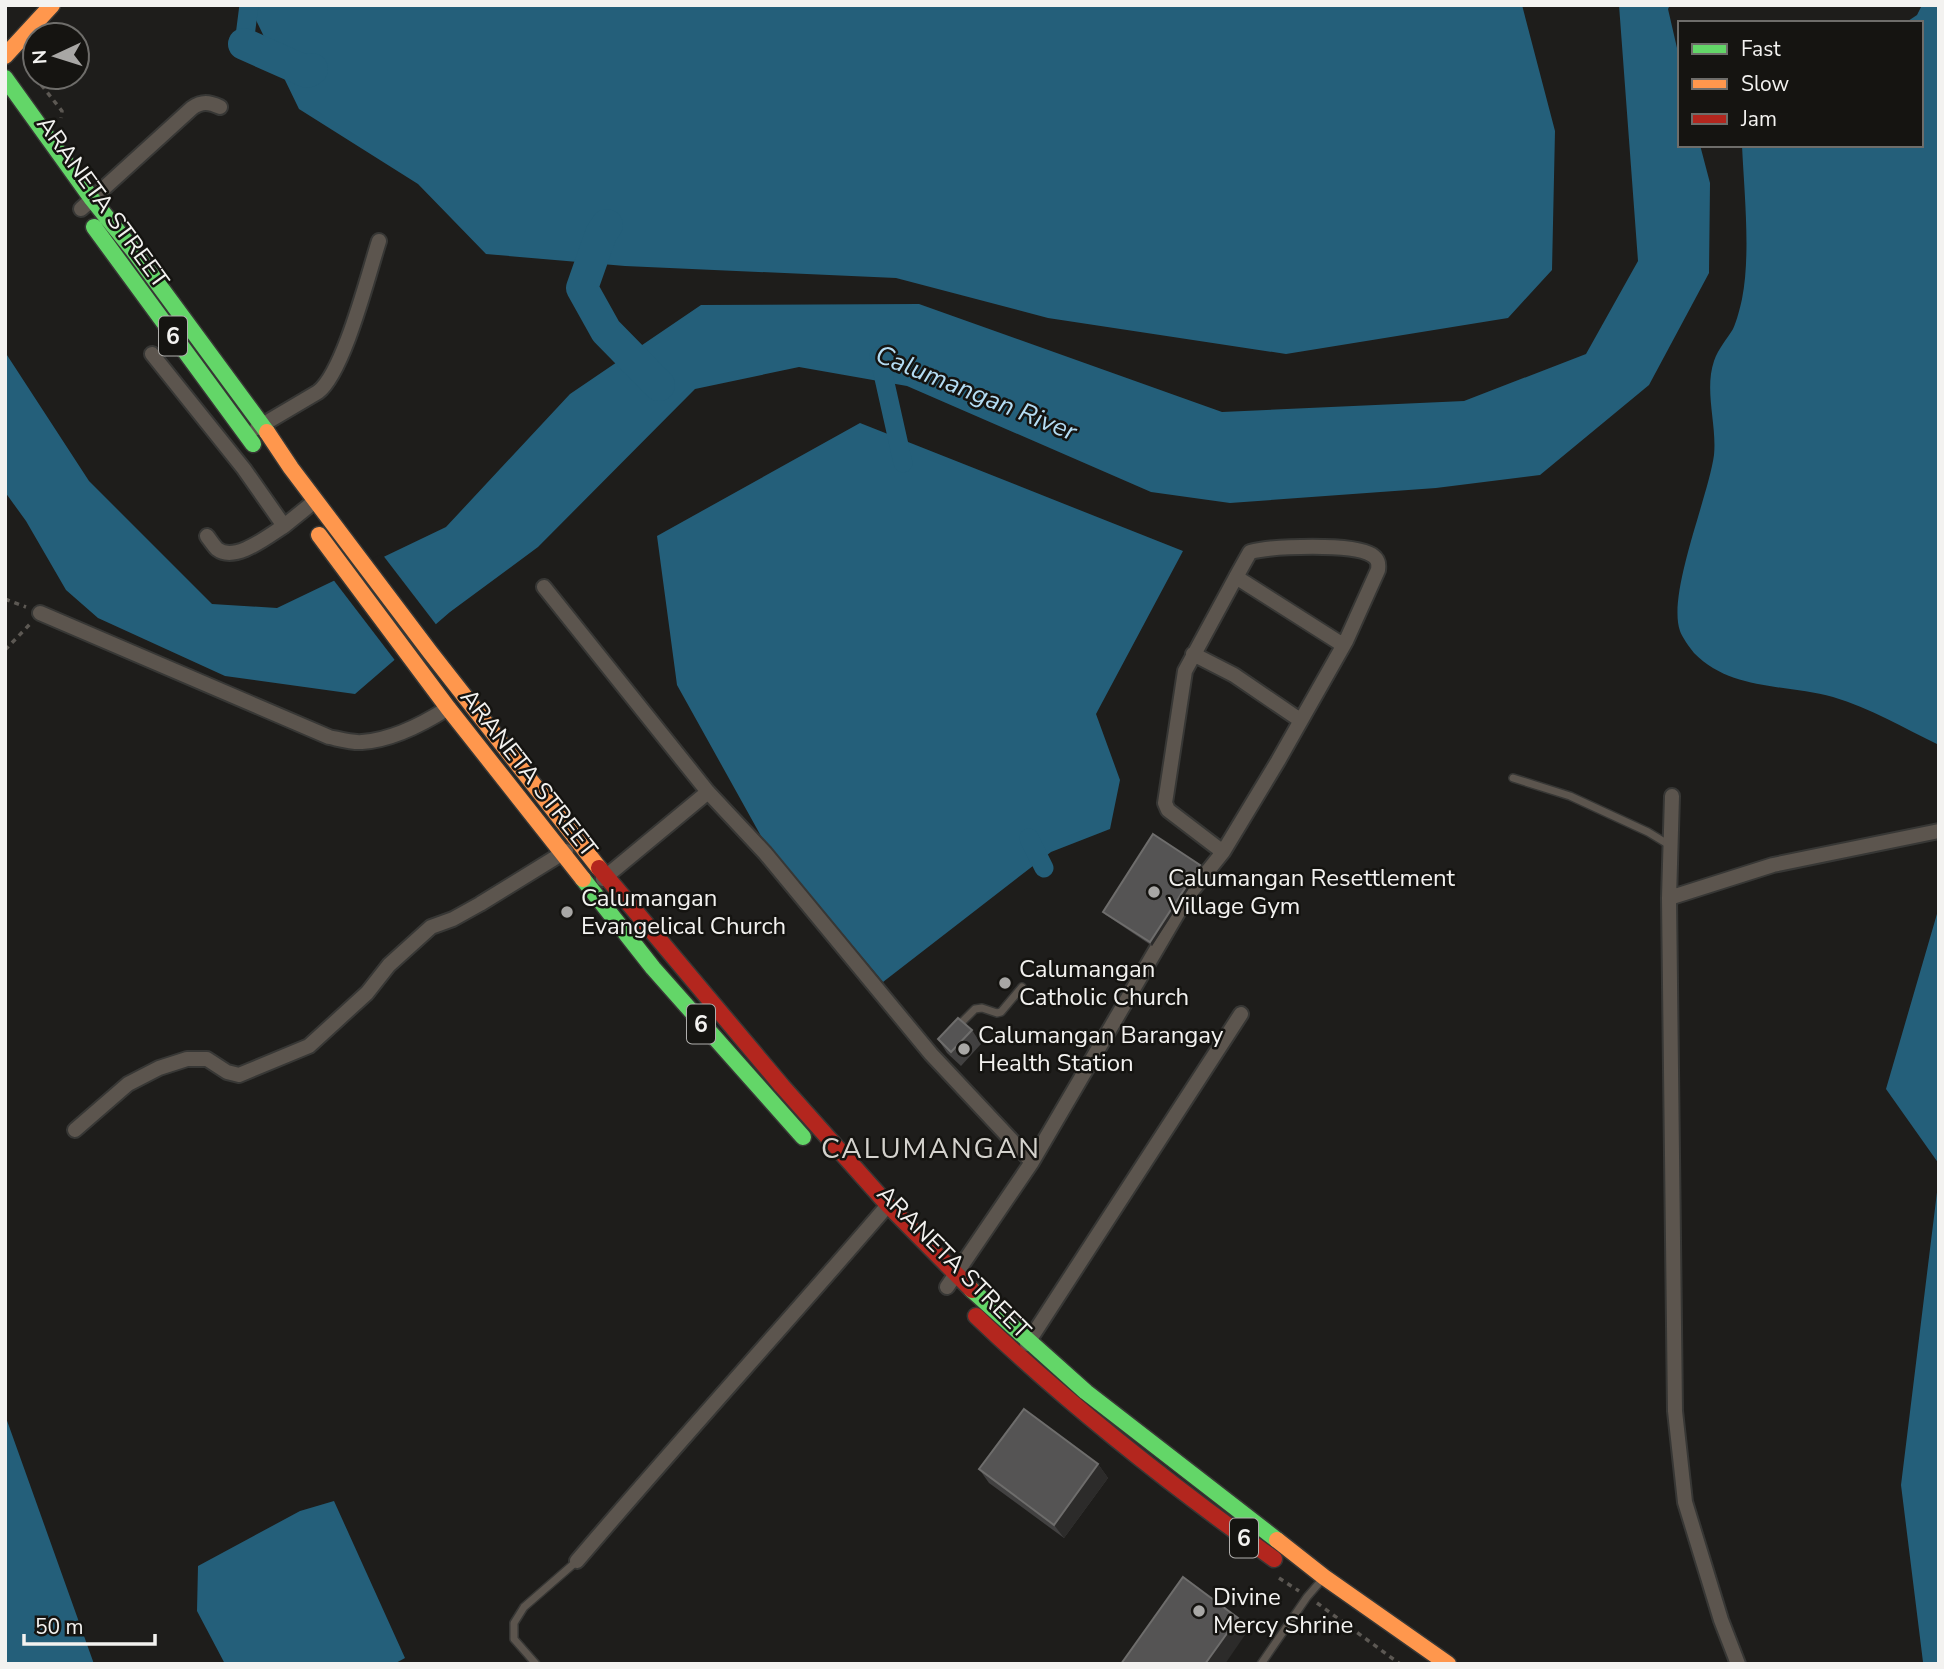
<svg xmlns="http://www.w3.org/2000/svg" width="1944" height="1669" font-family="'Nunito Sans',sans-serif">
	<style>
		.water { fill: #245f7a }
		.pier { fill: #1e1d1b }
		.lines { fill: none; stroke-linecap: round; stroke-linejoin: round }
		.canal { stroke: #245f7a; stroke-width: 19 }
		.river { stroke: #245f7a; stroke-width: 32 }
		.lane-casing { stroke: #373735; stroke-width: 10 }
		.street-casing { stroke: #373735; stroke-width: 18 }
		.fast-casing { stroke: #373735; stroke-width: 19 }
		.slow-casing { stroke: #373735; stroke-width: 19 }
		.jam-casing { stroke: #373735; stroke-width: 19 }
		.path { stroke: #5c5853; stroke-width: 3.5; stroke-dasharray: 5 5; stroke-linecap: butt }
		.lane { stroke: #5c554e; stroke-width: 7 }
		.street { stroke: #5c554e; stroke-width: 14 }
		.fast { stroke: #63d668; stroke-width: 16 }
		.slow { stroke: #ff974d; stroke-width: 16 }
		.jam { stroke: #b3261e; stroke-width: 16 }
		.wall { fill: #424141 }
		.shaded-wall { fill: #2c2b2a }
		.building { fill: #555454; stroke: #6e6d6c; stroke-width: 2 }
		.poi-dot { fill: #a8a7a5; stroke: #151411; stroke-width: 2.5 }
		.labels { text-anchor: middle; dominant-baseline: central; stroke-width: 5; stroke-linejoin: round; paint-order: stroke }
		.shield { fill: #151411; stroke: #b0afad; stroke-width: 2 }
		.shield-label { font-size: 23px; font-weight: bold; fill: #f3f2f0 }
		.street-label { font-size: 24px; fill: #f3f2f0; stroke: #151411 }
		.poi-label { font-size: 24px; fill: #f3f2f0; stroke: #151411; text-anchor: start }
		.water-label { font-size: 26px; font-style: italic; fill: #b4dcf3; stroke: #151411 }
		.quarter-label { font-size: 28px; letter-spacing: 2px; fill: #d4d2cd; stroke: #151411 }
	</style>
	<rect width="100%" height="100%" fill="#1e1d1b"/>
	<path class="water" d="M257 5H1522L1555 131 1552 270 1508 318 1286 354 1048 318 896 278 625 266 486 254 418 184 299 109 255 18Z
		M1619 5H1670L1668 9 1680 61V145H1700L1710 183 1709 273 1649 385 1540 475 1436 488 1230 503 1151 492 907 386 799 367 695 389 538 547 450 612 355 694 225 676 98 618 66 590 26 521 5 492V352L89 481 212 604 277 608 446 527 570 394 701 305 919 304 1222 412 1464 401 1586 354 1638 261Z
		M1922 5H1939V745C1904 728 1870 708 1833 697 1786 684 1731 691 1694 653 1690 648 1682 637 1680 631 1667 594 1708 498 1714 455 1717 424 1704 391 1714 361 1718 349 1727 339 1733 329 1737 320 1740 308 1742 299 1751 254 1744 191 1742 145H1921V23H1905L1917 15Z
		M860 423 1183 551 1096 714 1120 780 1110 829 1051 852 883 982 761 836 677 685 657 536Z
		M1939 907V1164L1886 1089Z
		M1939 1176V1664L1923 1662 1901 1485Z
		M5 1415 94 1664H5Z
		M334 1501 405 1658 394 1664H225L197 1611 198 1566 300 1511Z"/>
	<path class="pier" d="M382 554 438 627 397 663 332 578Z"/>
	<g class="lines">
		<path class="canal" d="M244 44 249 5
			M879 356 903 463
			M1029 838 1044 868"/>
		<path class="river" d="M244 44 307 72 312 69
			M607 225 601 234 582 288 606 331 659 385"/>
		<g class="lane-casing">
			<path id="lane" d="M1513 778 1570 796 1648 832 1671 846
				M956 1028 975 1009 982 1008 997 1013 1001 1012 1022 987
				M536 1664 514 1639V1623L524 1607 577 1561
				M1261 1664 1307 1597 1320 1582"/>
		</g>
		<g class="street-casing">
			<path id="street" d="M81 209 192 108C202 101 209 102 220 107
				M152 354 244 469 284 526 315 501
				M257 428 318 392C344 372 368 275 379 241
				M207 536C210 540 214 546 217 549 235 563 268 536 284 526
				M544 587 708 792 765 853 931 1054 1032 1162
				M40 613 329 737C339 739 352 743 362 742 393 740 423 724 448 708
				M1193 654 1234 675 1300 720
				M1672 796 1669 898 1675 1411 1685 1502 1721 1620 1738 1664
				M1223 852 1168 810 1165 803 1185 671 1236 577
				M603 879 708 792
				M1669 898 1773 865 1939 831
				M75 1130 128 1084 159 1068 187 1059H207L227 1072 239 1075 309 1046 367 993 389 965 431 927 453 919 480 904 566 851
				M947 1287 1032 1162 1187 897 1223 852 1278 761 1346 641 1378 570C1379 563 1378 559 1372 555 1353 543 1273 546 1250 552L1236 577 1343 645
				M1027 1344 1241 1014
				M577 1561C679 1441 785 1325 888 1205"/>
		</g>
		<g class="fast-casing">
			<path id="fast" d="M5 78 92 199 133 250 267 432
				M94 227 253 444
				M583 879 653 968 803 1137
				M972 1290 1086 1392 1277 1540"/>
		</g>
		<g class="slow-casing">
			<path id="slow" d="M5 56 52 5
				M267 432 291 468 430 652 599 868
				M319 535 448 708 583 879
				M1277 1540 1324 1577 1448 1664"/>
		</g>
		<g class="jam-casing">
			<path id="jam" d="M599 868 782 1086 888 1205 972 1290
				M976 1316C1069 1405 1169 1484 1274 1559"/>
		</g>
		<path class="path" d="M24 62 35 76
			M35 77 62 111 61 118
			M5 599 26 607
			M5 650 31 623
			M1279 1578 1299 1591
			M1317 1603 1400 1664"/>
		<use href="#lane" class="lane"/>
		<use href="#street" class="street"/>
		<use href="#fast" class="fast"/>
		<use href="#slow" class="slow"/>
		<use href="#jam" class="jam"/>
	</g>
	<path class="wall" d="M1202 868 1152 946 1106 915 1103 912Z
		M972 1030 981 1044 961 1066 947 1053 938 1039Z
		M1098 1464 1108 1478 1064 1538 989 1483 979 1469Z"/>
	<path class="shaded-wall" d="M1200 865 1202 868 1152 946 1150 942Z
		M1098 1464 1108 1478 1064 1538 1054 1525Z
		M1238 1618 1247 1632 1225 1664H1205Z"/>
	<path class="building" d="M1153 834 1200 865 1150 942 1103 912Z
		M958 1018 972 1030 951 1052 938 1039Z
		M1024 1409 1098 1464 1054 1525 979 1469Z
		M1183 1577 1238 1618 1205 1664H1121Z"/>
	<g class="poi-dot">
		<circle cx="1154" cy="892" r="7"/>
		<circle cx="567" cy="912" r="7"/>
		<circle cx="1005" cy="983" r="7"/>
		<circle cx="964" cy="1049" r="7"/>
		<circle cx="1199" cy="1611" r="7"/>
	</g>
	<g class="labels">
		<g class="shield">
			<rect x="159" y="316.5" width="28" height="39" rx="5"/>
			<rect x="687" y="1004.5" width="28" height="39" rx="5"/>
			<rect x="1230" y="1518.5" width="28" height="39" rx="5"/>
		</g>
		<g class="shield-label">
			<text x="173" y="336">6</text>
			<text x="701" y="1024">6</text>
			<text x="1244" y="1538">6</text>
		</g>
		<g class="street-label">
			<text transform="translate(103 202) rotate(54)">ARANETA STREET</text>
			<text transform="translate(529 773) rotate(52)">ARANETA STREET</text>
			<text transform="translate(954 1262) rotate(45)">ARANETA STREET</text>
		</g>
		<g class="poi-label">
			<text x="1168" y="878">Calumangan Resettlement<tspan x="1168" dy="28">Village Gym</tspan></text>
			<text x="581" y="898">Calumangan<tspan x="581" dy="28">Evangelical Church</tspan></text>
			<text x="1019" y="969">Calumangan<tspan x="1019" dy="28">Catholic Church</tspan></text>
			<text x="978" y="1035">Calumangan Barangay<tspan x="978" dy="28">Health Station</tspan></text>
			<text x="1213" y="1597">Divine<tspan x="1213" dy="28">Mercy Shrine</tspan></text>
		</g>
		<g class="water-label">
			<text transform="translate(976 393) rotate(22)">Calumangan River</text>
		</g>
		<g class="quarter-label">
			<text x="931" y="1149">CALUMANGAN</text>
		</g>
	</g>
	<rect width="1944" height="1669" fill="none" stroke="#f3f2f0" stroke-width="14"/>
	<rect x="1678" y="21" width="245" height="126" fill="#151411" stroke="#6e6d6a" stroke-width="2"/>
	<rect x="1692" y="44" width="35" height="10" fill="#63d668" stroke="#6e6d6a" stroke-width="2"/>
	<text x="1741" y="56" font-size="21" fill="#f3f2f0">Fast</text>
	<rect x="1692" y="79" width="35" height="10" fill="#ff974d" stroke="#6e6d6a" stroke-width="2"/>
	<text x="1741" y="91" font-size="21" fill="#f3f2f0">Slow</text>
	<rect x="1692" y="114" width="35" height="10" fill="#b3261e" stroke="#6e6d6a" stroke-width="2"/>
	<text x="1741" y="126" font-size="21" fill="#f3f2f0">Jam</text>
	<g transform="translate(56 56) rotate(266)"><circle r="33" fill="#151411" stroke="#6e6d6a" stroke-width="2"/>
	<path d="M0-5L12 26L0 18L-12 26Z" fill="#a8a7a5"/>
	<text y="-10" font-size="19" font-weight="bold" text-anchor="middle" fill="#f3f2f0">N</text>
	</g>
	<path d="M24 1634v10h131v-10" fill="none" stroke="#f3f2f0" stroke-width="3.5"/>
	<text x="35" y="1634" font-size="21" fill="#f3f2f0" stroke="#151411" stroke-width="5" paint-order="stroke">50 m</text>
</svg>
